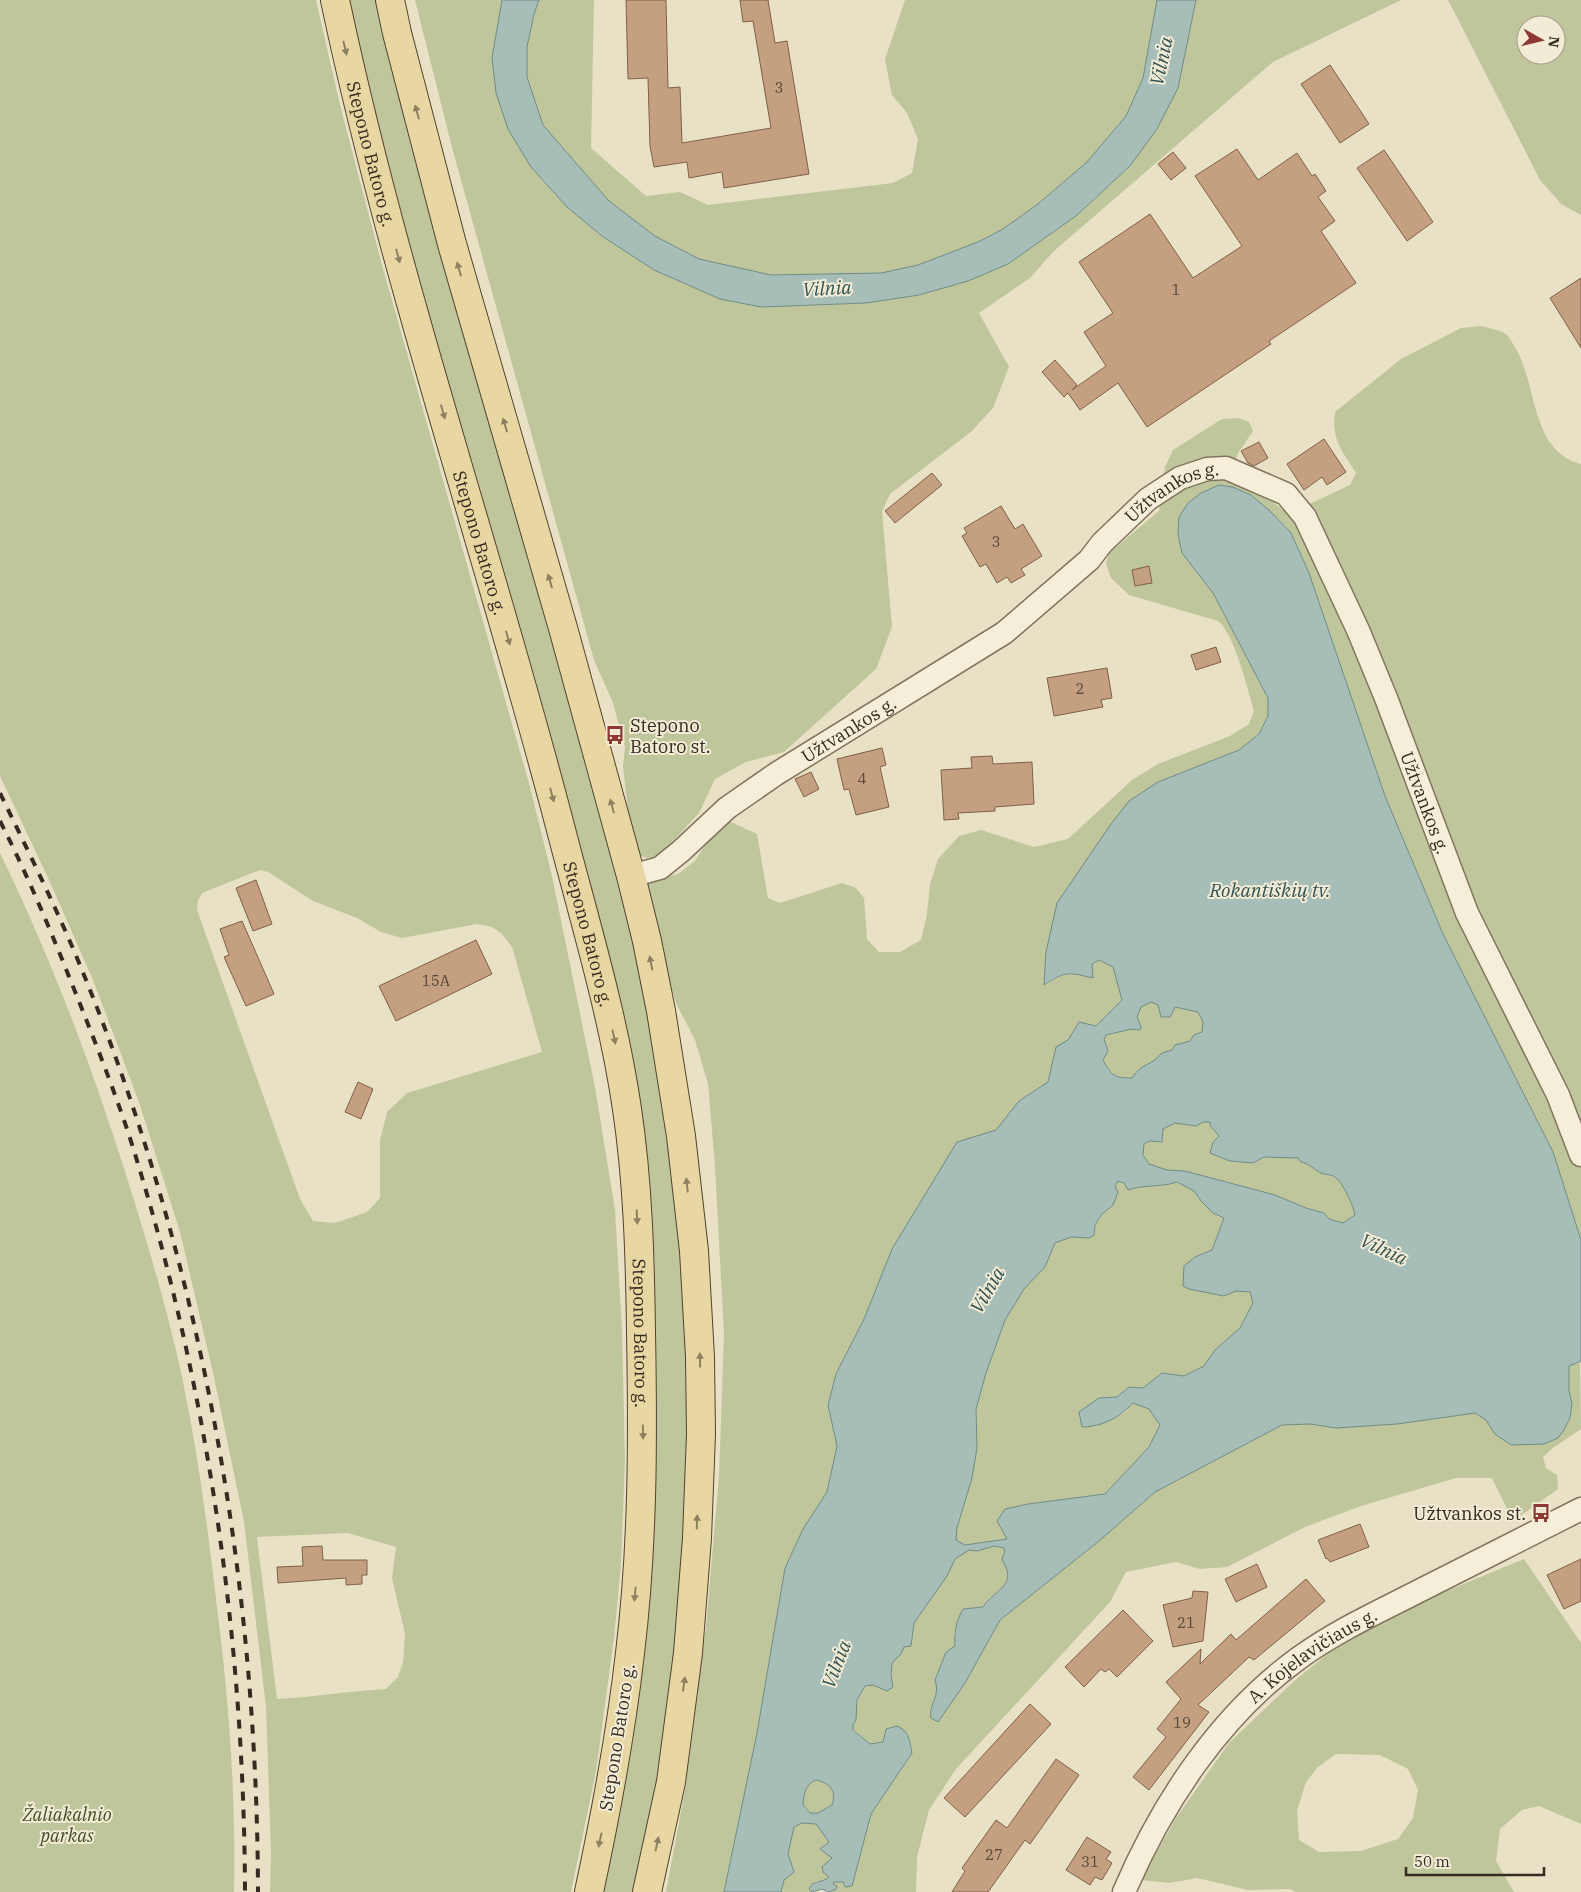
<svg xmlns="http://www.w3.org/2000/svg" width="1581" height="1892" font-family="'IBM Plex Serif',serif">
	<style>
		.green { fill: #bfc69b; fill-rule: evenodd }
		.water { fill: #a7beb8; stroke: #6f8b86; fill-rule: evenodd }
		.building { fill: #c4a080; stroke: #806046 }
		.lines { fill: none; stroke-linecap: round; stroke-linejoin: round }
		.minor-casing { stroke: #83745e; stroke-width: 25 }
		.major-casing { stroke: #514231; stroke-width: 30 }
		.minor { stroke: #f5eed9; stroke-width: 22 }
		.major { stroke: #e8d7a2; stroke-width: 28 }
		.rail { stroke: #352b20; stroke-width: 4; stroke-dasharray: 9 9; stroke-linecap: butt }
		.oneway { fill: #8e8161 }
		.labels { text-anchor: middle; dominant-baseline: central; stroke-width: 4; stroke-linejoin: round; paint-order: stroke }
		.number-label { font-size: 15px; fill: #594838 }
		.street-label { font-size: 18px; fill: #352b20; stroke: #f2ebd5 }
		.poi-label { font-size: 18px; fill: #352b20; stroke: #f2ebd5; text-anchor: start }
		.park-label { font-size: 18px; font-style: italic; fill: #434f29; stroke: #f2ebd5 }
		.water-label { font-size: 19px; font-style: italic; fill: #315353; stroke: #f2ebd5 }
	</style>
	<rect width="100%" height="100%" fill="#e9e1c6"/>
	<path class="green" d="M0 0H316L340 105 382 265 530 787 552 876 595 1087 615 1210 622 1329 625 1460 621 1564 614 1638 596 1771 571 1892H270L271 1853 266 1707 244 1522 214 1377 180 1232 139 1102 93 980 49 880 0 776ZM260 870 268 872 313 901 357 918 381 932 402 938 477 924 492 927 502 934 512 947 542 1052 407 1093 387 1112 380 1141V1198L367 1212 335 1223 313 1221 300 1199 197 910 198 901 202 893ZM348 1533 396 1547 392 1578 405 1634 403 1662 398 1677 386 1689C349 1691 314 1697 277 1699L257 1537Z
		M345 0H380L579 730 630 927 656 1050 683 1254 689 1405 684 1565 662 1755 635 1892H599L621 1791 642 1141 409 253Z
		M415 0H502L492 58 531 167 567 207 602 236 654 270 720 299 761 307 866 303 919 295 968 281 1008 264 1076 216 1130 166 1178 88 1196 0H1401L1273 62 1054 251 1030 278 979 313 1009 367 993 408 972 431 890 494 882 511 892 627 876 669 784 752 746 762 715 779 699 813 659 856C652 857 646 860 640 855L628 811 623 766 625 747 613 703 594 660 453 151Z
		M539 0H594L591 148 646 196 680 192 708 205 893 183 912 173 918 139 907 113 892 95 885 59 905 0H1157L1143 78 1126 116 1087 162 1038 204 1003 229 978 242 918 265 881 273 771 275 699 259 655 236 609 201 543 125 527 77V47L534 14Z
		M1448 0H1581V215L1561 204 1540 180ZM1526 25H1556V55H1526Z
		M1481 326C1488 328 1501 330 1507 335 1509 337 1512 342 1513 344 1538 380 1529 451 1581 464V1240L1553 1152 1443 934 1385 796 1309 573 1291 533 1251 495 1233 487 1219 485 1182 553 1213 593 1268 698V716L1259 734 1239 750 1158 782 1045 985C1065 972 1070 972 1093 977L1092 964 1099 960 1113 967 1122 1000 1096 1026 1079 1023 1068 1040 1056 1048 1048 1082 1019 1101 996 1130 957 1142 864 1319 836 1374 828 1405 837 1446 827 1492 803 1529 785 1568 757 1733 724 1892H666L685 1790 706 1627 719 1476 724 1334 715 1166 708 1084 695 1040 676 1003 656 935 647 886 653 880 678 874 695 861 705 845 723 823 731 822 757 834 768 898 780 903 842 883 856 888 864 898 867 939 879 952H900L921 940 927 914 930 884 938 859 959 836 981 830 1034 847 1068 839 1132 780 1158 764 1230 736 1249 724 1254 711C1248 690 1234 633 1218 621L1129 595 1111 578 1106 564 1109 553 1159 511 1165 467 1173 450 1222 419 1238 418 1249 422 1253 431 1238 453 1230 479 1258 490 1288 514 1350 485 1356 473C1342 451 1331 439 1335 412L1401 359 1461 328Z
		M0 853C56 968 100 1088 137 1210 154 1265 170 1321 182 1377 198 1453 208 1530 217 1607 229 1701 236 1797 234 1892H0Z
		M1151 1002 1158 1004 1160 1011 1175 1007 1198 1012 1203 1022 1202 1032 1194 1035 1190 1041 1175 1045 1172 1050 1162 1053C1151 1068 1142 1062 1132 1078 1114 1078 1112 1076 1103 1060L1108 1051 1104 1039 1106 1034 1141 1027 1137 1017 1141 1007Z
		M1203 1122H1210V1125L1219 1136 1210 1148 1221 1156 1230 1161 1253 1163 1264 1157H1298L1301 1162C1310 1164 1313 1169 1321 1173 1326 1175 1332 1174 1336 1178 1343 1183 1354 1207 1355 1215L1343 1223 1329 1219 1324 1213 1306 1208 1275 1195 1185 1171 1167 1170 1149 1164 1143 1155 1144 1144 1150 1140 1162 1142 1163 1129 1175 1123 1196 1126Z
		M1118 1181 1124 1183 1128 1190C1145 1184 1160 1188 1177 1182L1194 1191 1202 1202 1213 1213 1224 1218 1212 1250 1195 1257 1189 1289 1224 1296 1236 1291 1250 1292 1253 1303 1240 1328 1215 1350 1204 1366 1184 1376 1162 1373 1143 1389 1129 1387 1117 1397 1099 1398 1094 1427 1125 1412 1133 1403 1149 1409 1161 1425 1149 1447 1105 1495 1028 1504 1005 1509V1534L1007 1539 965 1545 956 1540 957 1528 972 1478 977 1448 976 1409 986 1373 1005 1320 1024 1289 1045 1267 1055 1243 1071 1237 1089 1238 1094 1235C1095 1221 1101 1214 1113 1205L1115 1186Z
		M1580 1361 1581 1429 1553 1448 1543 1457 1546 1468 1557 1475 1558 1489 1513 1521 1492 1478H1456L1361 1506 1305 1527 1227 1567 1200 1569 1176 1562 1126 1572 1110 1602 956 1769 929 1810 917 1857 916 1892H829L834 1882H843L852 1886 871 1814 912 1753 886 1729 883 1742 870 1744 853 1729V1723L856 1720 857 1700 865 1687 873 1685 887 1691 892 1663 901 1654 904 1647 911 1645 914 1623 947 1576 955 1559 969 1550 977 1551 994 1546 1004 1548 1005 1550 1002 1560C1019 1585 994 1590 983 1607L963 1609 954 1634 955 1647 935 1680C939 1692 935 1701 929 1713L965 1683 1000 1620 1099 1541 1155 1492 1282 1425 1310 1424 1336 1428 1397 1424 1475 1413 1486 1420 1495 1434 1572 1404 1569 1391V1366Z
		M1524 1559 1581 1643V1824L1539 1806 1522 1810 1500 1829 1496 1861 1514 1892H1296L1289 1889 1248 1890 1197 1878 1169 1883 1141 1880 1176 1818 1229 1743 1293 1682 1342 1642 1408 1607ZM1336 1754 1380 1755 1408 1769 1418 1790 1413 1818 1398 1839 1361 1851 1319 1852 1299 1840 1297 1811 1306 1782 1318 1767Z
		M816 1780C830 1783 837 1791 832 1805L818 1813H810L803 1805C804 1793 805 1785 816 1780Z
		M802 1823 816 1824 829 1842 832 1858 829 1877 825 1881H816L809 1889 812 1892H781L784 1880 794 1871 788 1854 794 1827Z"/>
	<path class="water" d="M502 0H539L534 14 527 47V77L543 125 609 201 655 236 699 259 771 275 881 273 918 265 978 242 1003 229 1038 204 1087 162 1126 116 1143 78 1157 0H1196L1178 88 1157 129 1130 166 1076 216 1008 264 968 281 919 295 866 303 761 307 720 299 654 270 602 236 567 207 531 167 508 129 496 93 492 58Z
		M1219 485 1233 487 1251 495 1270 511 1291 533 1309 573 1385 796 1443 934 1553 1152 1581 1240V1361L1569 1366V1391L1572 1404 1570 1418 1564 1430 1558 1438 1544 1444 1511 1445 1495 1434 1486 1420 1475 1413 1397 1424 1336 1428 1310 1424 1282 1425 1155 1492 1099 1541 1000 1620 965 1683 938 1722 931 1718C928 1705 941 1696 935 1680L946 1652 955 1646C954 1634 956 1621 963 1609L983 1607C994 1590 1019 1585 1002 1560L1005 1550 1004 1548 994 1546 977 1551 969 1550 955 1559 947 1576 914 1623 911 1646 904 1647 901 1654 892 1663 891 1675 893 1687 887 1691 873 1685 865 1686 857 1700 856 1720 853 1724V1730L870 1744 883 1742 886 1729 897 1726C910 1732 909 1740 912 1753L871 1814 852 1886 845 1887 843 1882H834L833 1884 837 1886 836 1889 829 1892 822 1889 812 1892 809 1889C813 1879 822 1884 829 1877L823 1872 822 1867 832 1858 820 1849 829 1842 816 1824 802 1823 794 1827 788 1854 794 1872 784 1880 781 1892H724L757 1733 785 1568 803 1529 827 1492 837 1446 828 1405 836 1374 864 1319 892 1249 957 1142 996 1130 1019 1101 1048 1082 1056 1047 1068 1040 1079 1022 1096 1026 1122 1000 1113 967 1099 960 1092 964 1093 978C1068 972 1066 971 1044 985L1046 952 1057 903 1111 824 1129 801 1158 782 1239 750 1259 734 1268 716V698L1213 593 1182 553 1178 534 1179 517 1188 503 1201 493ZM1151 1002 1158 1005 1161 1017H1170L1175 1007 1198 1012 1203 1022 1202 1032 1194 1035 1190 1041 1175 1045 1172 1050 1162 1053C1151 1067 1142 1062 1132 1078 1114 1078 1112 1076 1103 1060L1108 1051 1104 1039 1106 1035 1131 1029 1140 1030 1141 1027 1137 1017 1141 1007ZM1203 1122H1210V1125L1219 1136 1213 1142 1210 1153 1230 1161 1253 1163 1264 1157 1298 1158 1301 1162C1310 1164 1313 1169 1321 1173 1326 1175 1332 1174 1336 1178 1343 1183 1354 1207 1355 1215L1343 1223 1329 1219 1324 1213 1306 1208 1275 1195 1185 1171 1167 1170 1149 1164 1143 1155 1144 1144 1150 1141 1162 1142 1163 1129 1175 1123 1196 1126ZM1118 1181 1124 1183 1128 1190C1145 1184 1159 1188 1177 1182L1194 1191 1202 1202 1213 1213 1224 1218 1212 1250 1195 1257 1184 1266 1183 1286 1189 1289 1224 1296 1236 1291 1250 1292 1253 1303 1240 1328 1215 1350 1204 1366 1184 1376 1162 1373 1143 1388 1129 1387 1117 1397 1099 1398 1079 1412 1082 1427C1102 1427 1120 1417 1133 1403L1149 1409 1160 1425 1149 1447 1105 1494 1028 1504 1005 1509 997 1521 1007 1539 965 1545 956 1540 957 1528 972 1478 977 1448 976 1409 986 1373 1005 1320 1024 1289 1045 1267 1055 1243 1071 1237 1089 1238 1094 1235 1095 1225 1102 1214 1113 1205 1118 1192 1115 1186ZM816 1780C830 1783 837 1791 832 1805L818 1813H810L803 1805C804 1793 805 1785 816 1780Z"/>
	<path class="building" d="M626 0H666L668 88 680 87 682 143 771 128 753 21 743 22 740 0H768L775 43 787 41 809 174 724 188 722 172 689 178 687 162 654 167 650 146 648 78 628 79Z
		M1330 65 1369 124 1340 143 1301 84Z
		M1237 149 1258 180 1297 153 1312 176 1315 174 1326 191 1318 197 1335 221 1321 231 1356 283 1269 341 1271 344 1147 427 1118 383 1080 410 1068 393 1064 397 1042 372 1055 360 1077 385 1072 390 1106 366 1084 332 1113 313 1079 262 1150 214 1193 278 1242 246 1195 176Z
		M1384 150 1433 222 1407 241 1357 168Z
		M1173 152 1186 168 1171 180 1158 164Z
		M1581 278V348L1550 298Z
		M1324 439 1346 472 1327 485 1322 477 1304 490 1287 464Z
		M1259 442 1268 458 1254 466 1248 463 1241 451Z
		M932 473 942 485 895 523 885 511Z
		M1001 506 1015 529 1023 524 1042 556 1021 569 1025 575 1011 583 1007 577 997 583 986 564 980 567 962 536 967 533 964 528Z
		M1149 566 1152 583 1135 586 1132 570Z
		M1216 647 1221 662 1196 670 1191 655Z
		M1107 668 1112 698 1101 700 1103 707 1054 716 1047 678Z
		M882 748 886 765 880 767 889 807 856 815 849 789 844 790 837 759Z
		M992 756 993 764 1032 762 1034 804 995 807V811L958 813 959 819 944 820 941 770 972 768 971 757Z
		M811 772 819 789 804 797 795 779Z
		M256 880 272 924 253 931 236 888Z
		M242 921 274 994 246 1006 224 957 229 955 220 929Z
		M476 940 492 974 396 1021 379 986Z
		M358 1082 373 1089 361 1119 345 1112Z
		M1360 1524 1369 1547 1330 1562 1327 1558 1326 1559 1318 1540Z
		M322 1546 323 1560H367V1575H362V1584L346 1585V1578L278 1583 277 1567 303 1566 302 1547Z
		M1581 1559V1601L1564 1609 1547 1575Z
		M1257 1564 1267 1587 1236 1602 1225 1579Z
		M1306 1579 1325 1601 1254 1660 1249 1657 1198 1705 1209 1712 1149 1790 1133 1777 1166 1737 1157 1729 1181 1699 1166 1682 1201 1649 1200 1664 1231 1634 1236 1640Z
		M1193 1591 1208 1592 1203 1641 1173 1647 1163 1605 1192 1598Z
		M1123 1610 1153 1641 1117 1677 1109 1669 1105 1672 1101 1669 1084 1687 1065 1667Z
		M1030 1704 1051 1724 965 1817 944 1798Z
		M1056 1759 1079 1775 1030 1844 1025 1840 988 1892H952L965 1871 962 1868 996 1820 1007 1828Z
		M1087 1837 1111 1852 1106 1859 1112 1863 1102 1880 1095 1877 1090 1885 1066 1870Z"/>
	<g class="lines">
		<g class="minor-casing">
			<g id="minor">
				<path id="s1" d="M631 876 660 868 681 851 727 808 776 774 1004 633 1089 560 1102 543 1148 499 1180 478 1207 469 1226 468 1286 494 1305 517 1358 630 1386 698 1467 913 1558 1095 1581 1155"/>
				<path id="s2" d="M1124 1892C1162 1803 1220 1715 1299 1658 1336 1631 1378 1612 1419 1591 1473 1564 1527 1536 1581 1509"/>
			</g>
		</g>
		<g class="major-casing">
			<g id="major">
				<path id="s3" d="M335 0C394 279 488 550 560 826 584 919 613 1013 627 1109 638 1183 640 1258 641 1332 643 1439 643 1546 630 1653 621 1733 606 1813 589 1892"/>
				<path d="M390 0 397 33 452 244 563 628 631 876 647 941 661 1011 681 1136 694 1251 700 1357 701 1434 697 1538 688 1653 671 1782 647 1892"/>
			</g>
		</g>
		<use href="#minor" class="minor"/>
		<use href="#major" class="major"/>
		<path class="rail" d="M0 793C29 853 59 913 84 975 202 1265 257 1579 258 1892
			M0 821C27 874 50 929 72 984 92 1034 112 1084 129 1135 207 1380 244 1636 245 1892"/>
	</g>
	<defs><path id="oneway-solid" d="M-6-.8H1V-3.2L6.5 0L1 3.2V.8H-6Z" transform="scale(1.25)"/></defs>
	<g class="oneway">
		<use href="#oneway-solid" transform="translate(345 48) rotate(77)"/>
		<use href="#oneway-solid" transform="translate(417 112) rotate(-105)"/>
		<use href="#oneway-solid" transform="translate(398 256) rotate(75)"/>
		<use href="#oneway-solid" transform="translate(459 269) rotate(-106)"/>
		<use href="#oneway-solid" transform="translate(443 412) rotate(74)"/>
		<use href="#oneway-solid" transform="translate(505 425) rotate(-106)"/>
		<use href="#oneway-solid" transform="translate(550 581) rotate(-106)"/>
		<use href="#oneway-solid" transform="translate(508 638) rotate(74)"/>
		<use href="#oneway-solid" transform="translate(552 795) rotate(75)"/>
		<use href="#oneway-solid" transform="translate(612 806) rotate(-105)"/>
		<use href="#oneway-solid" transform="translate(651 963) rotate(-101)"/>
		<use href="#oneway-solid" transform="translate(614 1037) rotate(78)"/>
		<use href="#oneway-solid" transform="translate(687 1185) rotate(-96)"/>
		<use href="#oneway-solid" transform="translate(637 1217) rotate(87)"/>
		<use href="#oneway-solid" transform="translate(700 1360) rotate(-91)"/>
		<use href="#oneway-solid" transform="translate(643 1432) rotate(89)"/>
		<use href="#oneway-solid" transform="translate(697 1522) rotate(-88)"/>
		<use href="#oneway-solid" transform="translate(635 1594) rotate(95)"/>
		<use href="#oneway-solid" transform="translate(684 1684) rotate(-82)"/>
		<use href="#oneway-solid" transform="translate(600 1840) rotate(102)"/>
		<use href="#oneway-solid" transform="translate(657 1844) rotate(-78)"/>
	</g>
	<defs>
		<g id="bus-bare" transform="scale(1.5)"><path d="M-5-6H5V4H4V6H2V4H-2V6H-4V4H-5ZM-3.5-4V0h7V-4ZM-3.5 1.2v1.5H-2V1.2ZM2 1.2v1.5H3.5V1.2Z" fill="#8c3934" stroke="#f2ebd5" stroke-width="2.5" paint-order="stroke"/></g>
	</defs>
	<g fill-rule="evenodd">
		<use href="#bus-bare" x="615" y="735"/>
		<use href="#bus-bare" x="1541" y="1513"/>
	</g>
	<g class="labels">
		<g class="number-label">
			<text x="779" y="87">3</text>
			<text x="1176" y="289">1</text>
			<text x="996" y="541">3</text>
			<text x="1080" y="688">2</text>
			<text x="862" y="778">4</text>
			<text x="436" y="980">15A</text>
			<text x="1186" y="1622">21</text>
			<text x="1182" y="1722">19</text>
			<text x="994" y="1854">27</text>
			<text x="1090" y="1861">31</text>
		</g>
		<g class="street-label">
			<text stroke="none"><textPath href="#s3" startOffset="158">Stepono Batoro g.</textPath></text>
			<text stroke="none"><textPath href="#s1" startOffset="670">Užtvankos g.</textPath></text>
			<text stroke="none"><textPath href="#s3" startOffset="562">Stepono Batoro g.</textPath></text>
			<text stroke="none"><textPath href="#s1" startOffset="265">Užtvankos g.</textPath></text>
			<text stroke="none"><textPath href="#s1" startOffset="1136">Užtvankos g.</textPath></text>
			<text stroke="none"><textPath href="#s3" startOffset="968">Stepono Batoro g.</textPath></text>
			<text stroke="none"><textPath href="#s3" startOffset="1372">Stepono Batoro g.</textPath></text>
			<text stroke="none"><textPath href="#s2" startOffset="308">A. Kojelavičiaus g.</textPath></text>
			<text transform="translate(617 1737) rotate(-81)">Stepono Batoro g.</text>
		</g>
		<g class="poi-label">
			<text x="630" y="725">Stepono<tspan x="630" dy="21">Batoro st.</tspan></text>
			<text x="1526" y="1513" text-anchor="end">Užtvankos st.</text>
		</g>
		<g class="park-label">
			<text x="67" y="1814">Žaliakalnio<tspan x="67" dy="21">parkas</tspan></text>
		</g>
		<g class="water-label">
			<text transform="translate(1161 61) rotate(-78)">Vilnia</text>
			<text transform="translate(827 288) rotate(-3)">Vilnia</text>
			<text x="1270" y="890">Rokantiškių tv.</text>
			<text transform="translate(1384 1249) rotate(25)">Vilnia</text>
			<text transform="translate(987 1290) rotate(-60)">Vilnia</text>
			<text transform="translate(836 1664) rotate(-69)">Vilnia</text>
		</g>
	</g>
	<g transform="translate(1541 40) rotate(98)"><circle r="24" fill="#f2ebd5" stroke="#a69e8d"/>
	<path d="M0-4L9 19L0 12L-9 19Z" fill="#8c3934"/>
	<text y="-8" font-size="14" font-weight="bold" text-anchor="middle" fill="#352b20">N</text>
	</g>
	<path d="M1406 1867v8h138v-8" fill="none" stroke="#352b20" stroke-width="2.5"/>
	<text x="1414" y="1867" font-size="15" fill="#352b20" stroke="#f2ebd5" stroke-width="4" paint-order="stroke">50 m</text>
</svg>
